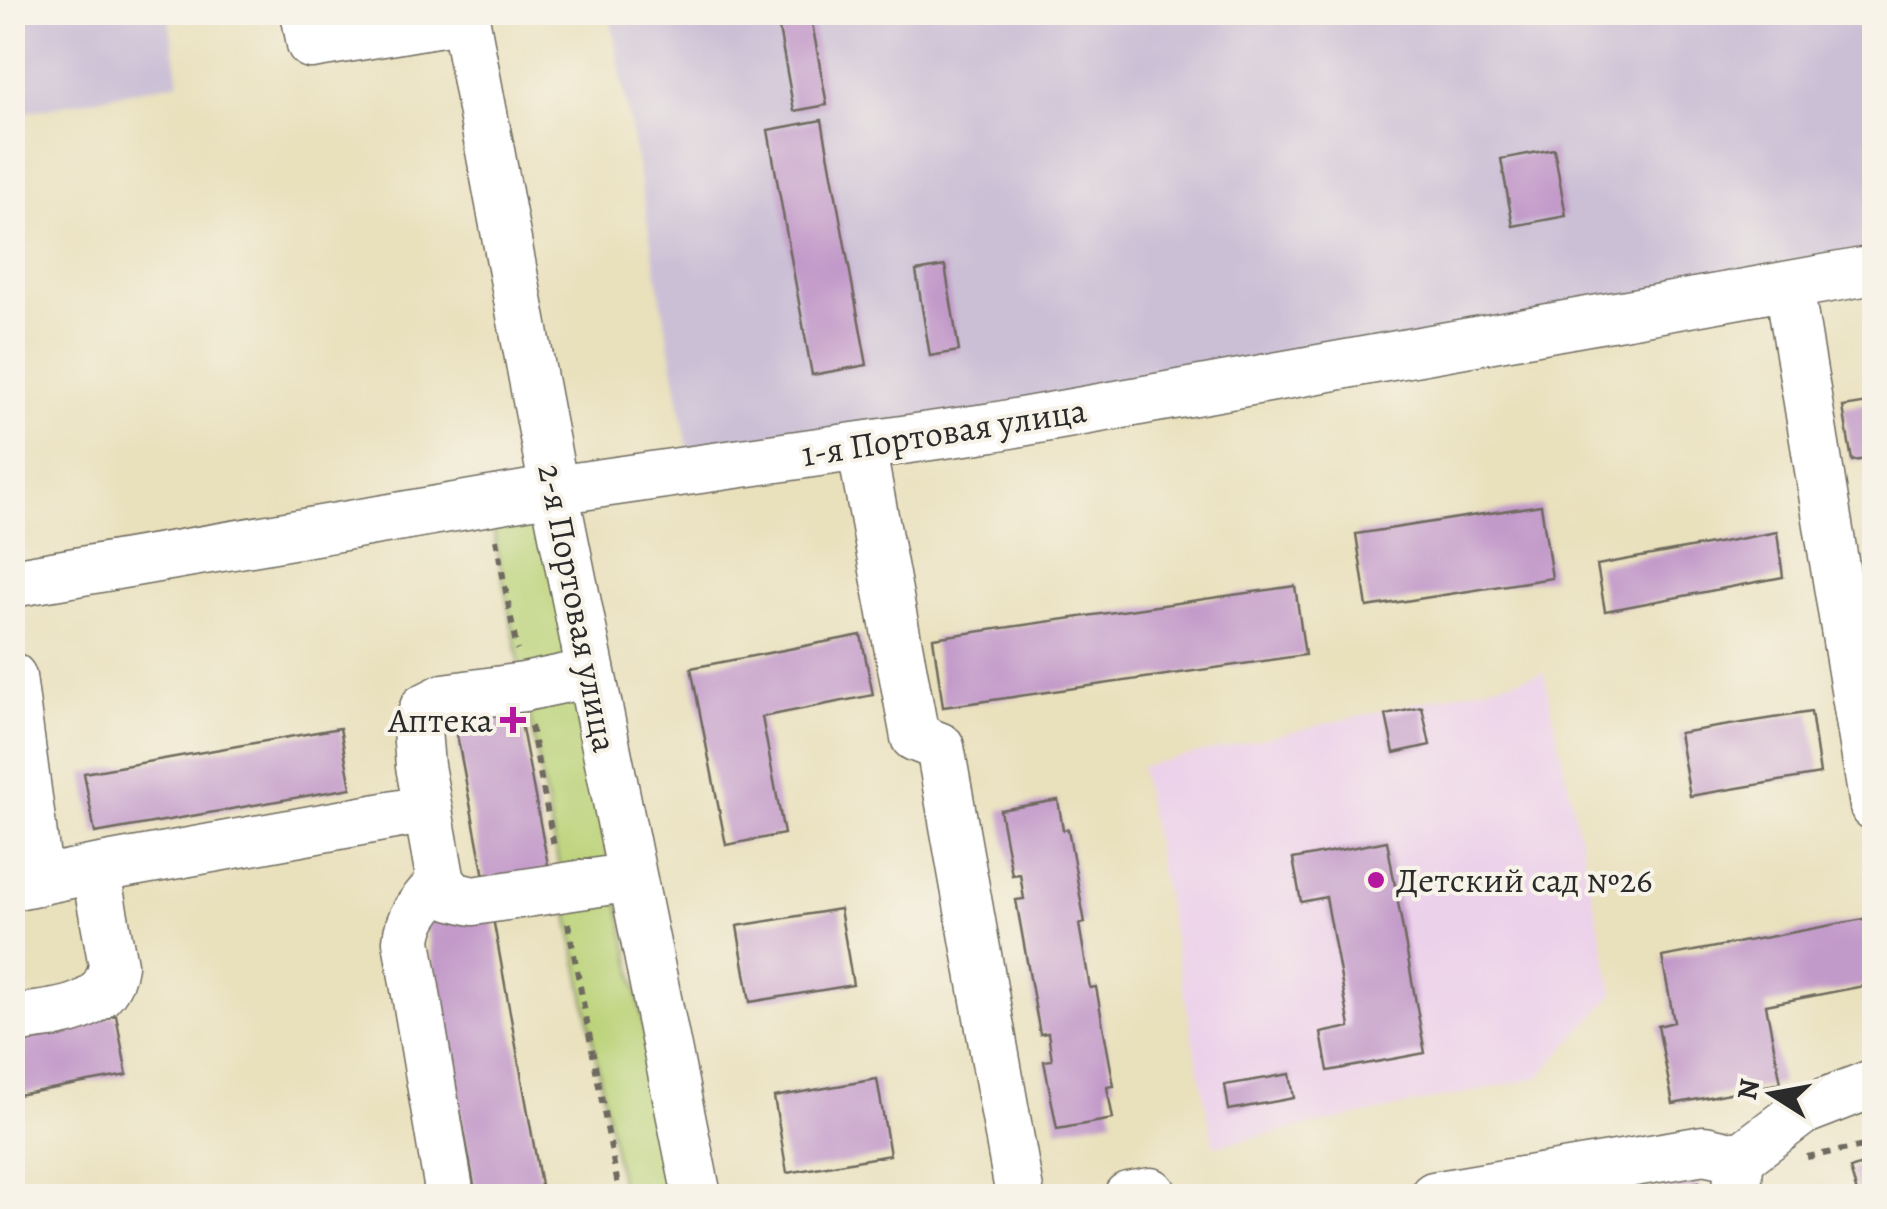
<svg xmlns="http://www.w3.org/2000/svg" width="1887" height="1209" font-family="Alegreya,serif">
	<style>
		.built { fill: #ecd1ea }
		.industrial { fill: #cbbfd5 }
		.green { fill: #bad277; stroke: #727e51; stroke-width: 2.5 }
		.building { fill: #c29ac9 }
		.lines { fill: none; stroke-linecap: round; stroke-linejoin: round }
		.minor-casing { stroke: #6e6a5e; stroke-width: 51 }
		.path { stroke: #6e6a5e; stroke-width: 6; stroke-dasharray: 8 8; stroke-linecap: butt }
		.minor { stroke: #fff; stroke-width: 48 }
		.poi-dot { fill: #b5179e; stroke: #f7f3e8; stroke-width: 4 }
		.labels { text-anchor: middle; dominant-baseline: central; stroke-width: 8; stroke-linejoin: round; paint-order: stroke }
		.street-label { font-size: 35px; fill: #2b2b2b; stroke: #f7f3e8 }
		.poi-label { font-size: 35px; fill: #2b2b2b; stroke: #f7f3e8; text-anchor: end }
	</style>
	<rect width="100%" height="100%" fill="#f7f3e8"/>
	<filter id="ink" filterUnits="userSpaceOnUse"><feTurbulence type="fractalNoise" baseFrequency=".01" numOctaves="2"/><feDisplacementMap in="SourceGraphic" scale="20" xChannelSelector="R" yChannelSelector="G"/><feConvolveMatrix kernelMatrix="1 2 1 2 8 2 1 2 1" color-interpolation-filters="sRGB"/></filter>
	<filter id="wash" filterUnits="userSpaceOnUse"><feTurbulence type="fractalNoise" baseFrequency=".0048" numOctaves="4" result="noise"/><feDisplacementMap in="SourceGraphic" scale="40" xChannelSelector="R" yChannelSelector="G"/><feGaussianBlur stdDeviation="2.25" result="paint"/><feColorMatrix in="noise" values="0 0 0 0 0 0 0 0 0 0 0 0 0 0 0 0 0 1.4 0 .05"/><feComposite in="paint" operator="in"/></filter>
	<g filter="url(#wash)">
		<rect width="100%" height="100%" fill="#e9e0bc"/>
		<path class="built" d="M1544 673 1614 994 1538 1078 1214 1146 1140 767Z"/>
		<path class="industrial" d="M13 12 168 13 179 82 13 115Z
			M610 13H1874V270L692 471Z"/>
		<path class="green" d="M539 508 678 1196H623L491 518Z"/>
		<g id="blocks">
			<path class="building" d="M776 12H810L827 105 794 111Z
				M822 120 867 365 812 375 768 130Z
				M1554 149 1566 216 1513 226 1501 159Z
				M945 266 959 351 930 356 916 271Z
				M1874 402V458L1852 461 1843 407Z
				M1541 505 1552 578 1367 607 1356 534Z
				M1777 532 1783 577 1605 611 1597 565Z
				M1295 586 1305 655 943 707 933 638Z
				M861 635 873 695 762 717 784 834 726 845 691 668Z
				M517 702 549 870 485 882 453 714Z
				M1422 707 1430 745 1394 753 1386 715Z
				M1811 712 1820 774 1690 796 1679 733Z
				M340 728 351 788 95 833 84 773Z
				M1058 800 1063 830 1068 829 1085 923 1079 924 1090 988 1096 987 1114 1086 1107 1087 1113 1119 1057 1129 1044 1061 1052 1060 1048 1033 1040 1034 1016 900 1024 899 1020 874 1012 875 1000 810Z
				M1387 841 1425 1053 1328 1071 1321 1033 1350 1027 1326 897 1301 902 1293 859Z
				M491 907 543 1196H476L425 919Z
				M840 909 853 985 750 1002 737 926Z
				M1874 917V984L1766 1005 1781 1083 1673 1104 1658 1026 1674 1022 1662 957Z
				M116 1015 127 1075 12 1096V1034Z
				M1290 1074 1294 1098 1229 1110 1225 1085Z
				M877 1079 890 1155 787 1173 774 1097Z
				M1874 1161V1196H1858L1850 1169Z
				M1699 1182 1701 1196H1631V1195Z"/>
		</g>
	</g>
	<g filter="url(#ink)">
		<use href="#blocks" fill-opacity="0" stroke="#6e6a5e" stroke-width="2.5"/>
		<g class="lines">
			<g class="minor-casing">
				<path id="minor" d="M305 12 311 44 465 18 554 490 697 1196
					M1789 286 1874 806
					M861 446 915 737 940 747 1020 1196
					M12 583 554 490 993 427 1874 270
					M591 673 524 687 444 698 424 708 417 730 420 766 441 882 453 896 473 901 632 877
					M12 677 39 881
					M441 882C424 901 409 915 407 941L450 1196
					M12 886 95 869 428 809
					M12 1019C52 1013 106 1014 113 965L95 869
					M1128 1196 1151 1192 1154 1196
					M1434 1196 1704 1150 1740 1158
					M1736 1196 1740 1158 1802 1111 1874 1083"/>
			</g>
			<path class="path" d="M496 539 517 650
				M531 726 555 851
				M568 923 620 1196
				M1807 1157 1874 1144"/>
			<use href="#minor" class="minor"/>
		</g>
	</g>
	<g class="poi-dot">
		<path d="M508 705h10v10h10v10h-10v10h-10v-10h-10v-10h10z"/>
		<circle cx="1376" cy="880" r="10"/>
	</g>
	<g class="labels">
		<g class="street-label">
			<text transform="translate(944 432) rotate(-9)">1-я Портовая улица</text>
			<text transform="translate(578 608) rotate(79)">2-я Портовая улица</text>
		</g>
		<g class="poi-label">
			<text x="493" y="720">Аптека</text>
			<text x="1396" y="880" text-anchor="start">Детский сад №26</text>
		</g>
	</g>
	<rect width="1887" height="1209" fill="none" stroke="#f7f3e8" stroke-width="50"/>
	<g transform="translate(1772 1094) rotate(281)" stroke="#f7f3e8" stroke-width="8" paint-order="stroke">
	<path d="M0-8L18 38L0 25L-18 38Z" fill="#2b2b2b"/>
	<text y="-15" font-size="28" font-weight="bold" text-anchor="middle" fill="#2b2b2b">N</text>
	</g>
</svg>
